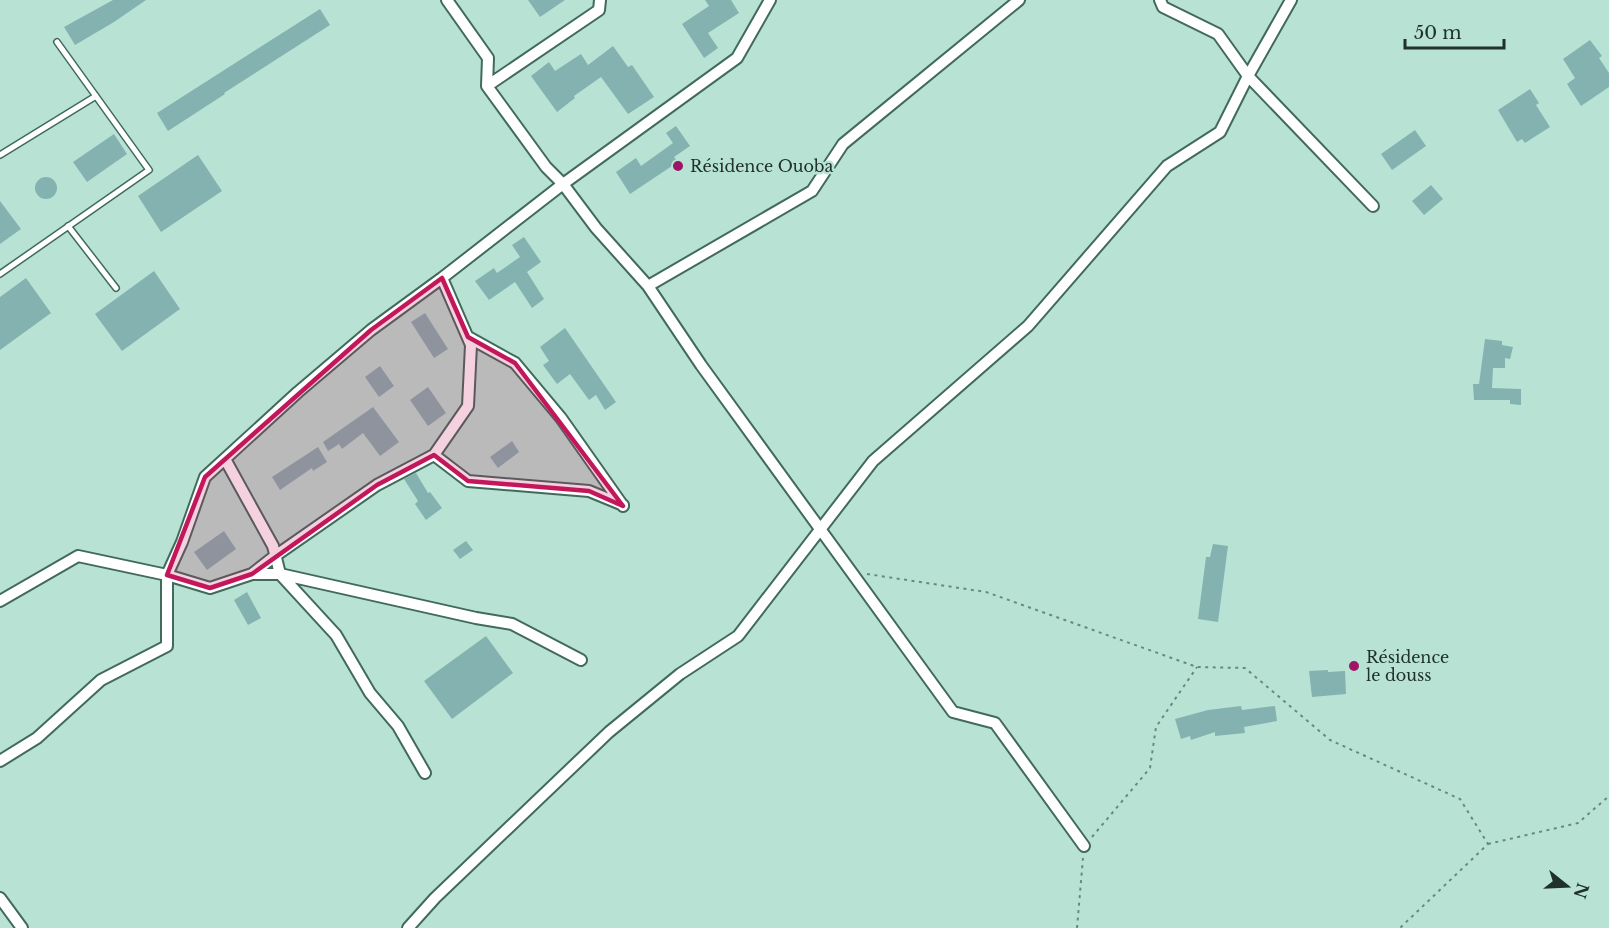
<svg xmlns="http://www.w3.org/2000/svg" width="1609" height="928" font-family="'Libre Baskerville',serif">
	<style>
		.building { fill: #83b2b0 }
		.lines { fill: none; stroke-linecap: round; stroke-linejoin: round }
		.lane-casing { stroke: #416a5c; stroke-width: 8 }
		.street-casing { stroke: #416a5c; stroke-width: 14 }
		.path { stroke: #6a887e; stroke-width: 2; stroke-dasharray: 3 4.5; stroke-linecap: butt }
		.lane { stroke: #fff; stroke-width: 5 }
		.street { stroke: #fff; stroke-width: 10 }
		.marked { fill: #c2185b; fill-opacity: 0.2; stroke: #c2185b; stroke-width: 4.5; stroke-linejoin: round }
		.poi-dot { fill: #9d1665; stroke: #b8e3d4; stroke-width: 2 }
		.labels { text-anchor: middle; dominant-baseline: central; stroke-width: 5; stroke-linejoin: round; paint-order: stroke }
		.poi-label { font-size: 16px; fill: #20312b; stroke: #b8e3d4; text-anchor: start }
	</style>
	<rect width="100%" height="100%" fill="#b8e3d4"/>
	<path class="building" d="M113 0H146L114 22 75 45 64 27Z
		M528 0H565L540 17Z
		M705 0H731L739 13 708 33 718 48 704 58 682 24 709 6Z
		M320 9 330 25 224 93 225 94 168 131 157 113Z
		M1590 40 1602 56 1599 58 1609 73V87L1581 106 1567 84 1575 78 1563 59Z
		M613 46 628 67 632 65 654 97 628 114 601 77 574 96 575 98 557 112 531 76 549 62 555 71 581 54 588 65Z
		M1530 89 1539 103 1536 105 1550 127 1525 143 1522 139 1517 142 1498 110Z
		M676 126 690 146 674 157 678 162 630 194 616 172 636 158 641 166 673 143 666 133Z
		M1415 130 1426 146 1392 170 1381 154Z
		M114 134 127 154 87 182 73 162Z
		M198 155 222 191 161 232 138 196Z
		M35 188a11 11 0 1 1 22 0a11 11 0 1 1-22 0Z
		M1431 185 1443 199 1424 215 1412 201Z
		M0 201 21 229 0 244Z
		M524 237 541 262 527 272 544 299 532 308 515 282 489 300 475 281 494 268 497 273 520 257 512 245Z
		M154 271 180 309 122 351 95 314Z
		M26 278 51 313 0 350V297Z
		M425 313 448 349 434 358 411 322Z
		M565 328 616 402 605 410 596 395 589 400 570 374 557 384 543 365 549 361 540 347Z
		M1485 339 1502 341V345L1513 347 1510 359 1505 358V368H1493L1492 388 1521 389V405L1510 404V400H1474L1473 384H1479Z
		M380 366 394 386 379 397 365 377Z
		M428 387 446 413 428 426 410 400Z
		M373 407 399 442 380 456 363 433 342 449 339 444 328 451 323 442Z
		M512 441 519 452 498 468 490 457Z
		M318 447 327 462 313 471 312 468 280 490 272 477Z
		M416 473 428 493 430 492 442 508 426 520 415 504 418 501 404 479Z
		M224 531 236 549 207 570 194 552Z
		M466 541 473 550 460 559 453 550Z
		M1213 544 1228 546 1218 622 1198 619 1206 557H1210Z
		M247 592 261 618 248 625 234 600Z
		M486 636 513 673 452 719 424 681Z
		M1328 670V672L1345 671 1346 694 1312 697 1309 671Z
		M1241 706 1242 710 1275 706 1277 721 1244 727 1245 733 1215 736V732L1191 740 1190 736 1181 739 1175 719 1208 710Z"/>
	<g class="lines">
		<g class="lane-casing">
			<path id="lane" d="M0 155 96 96
				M68 226 116 288
				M0 274 149 170 57 42"/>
		</g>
		<g class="street-casing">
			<path id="street" d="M447 0 488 58 487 86 546 167 563 184 596 228 648 286 701 365 953 712 995 723 1084 846
				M1160 0 1163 7 1218 34 1248 76 1373 206
				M487 86 599 10 600 0
				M648 286 812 191 843 144 1019 0
				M468 337 515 363 561 418 623 506
				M434 455 468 481 589 491 623 505
				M225 459 273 546 280 574 336 635 370 693 398 726 425 773
				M252 574 275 556 377 485 434 455 468 406 471 345 442 278
				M0 601 78 556 167 575 210 588 252 574H280L476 618 512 624 581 660
				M0 761 37 738 101 680 167 646V575L182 542 205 477 298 392 371 330 442 278 563 184 737 58 770 0
				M0 898 22 928
				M408 928 435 898 609 732 680 674 738 636 873 461 1028 326 1167 166 1220 132 1248 76 1291 0"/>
		</g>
		<path class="path" d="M867 574 986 592 1197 667 1245 668 1330 740 1460 799 1488 844 1400 928
			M1092 837 1150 768 1156 727 1197 667
			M1488 844 1578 823 1609 796
			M1077 928 1083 858"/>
		<use href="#lane" class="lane"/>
		<use href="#street" class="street"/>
	</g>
	<path class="marked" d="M442 278 468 337 515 363 623 506 589 491 468 481 434 455 377 485 252 574 210 588 167 575 205 477 371 330Z"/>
	<g class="poi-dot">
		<circle cx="678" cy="166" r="6"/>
		<circle cx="1354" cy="666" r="6"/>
	</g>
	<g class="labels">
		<g class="poi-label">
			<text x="690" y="166">Résidence Ouoba</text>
			<text x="1366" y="657">Résidence<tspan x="1366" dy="18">le douss</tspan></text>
		</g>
	</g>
	<g transform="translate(1567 886) rotate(108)" stroke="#b8e3d4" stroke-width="4.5" paint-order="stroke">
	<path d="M0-4.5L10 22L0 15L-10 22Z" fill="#20312b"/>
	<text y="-9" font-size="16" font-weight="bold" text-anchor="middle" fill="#20312b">N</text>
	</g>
	<path d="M1405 39v9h99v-9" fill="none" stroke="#20312b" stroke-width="3"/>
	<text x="1414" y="39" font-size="18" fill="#20312b" stroke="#b8e3d4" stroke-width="4.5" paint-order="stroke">50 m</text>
</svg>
